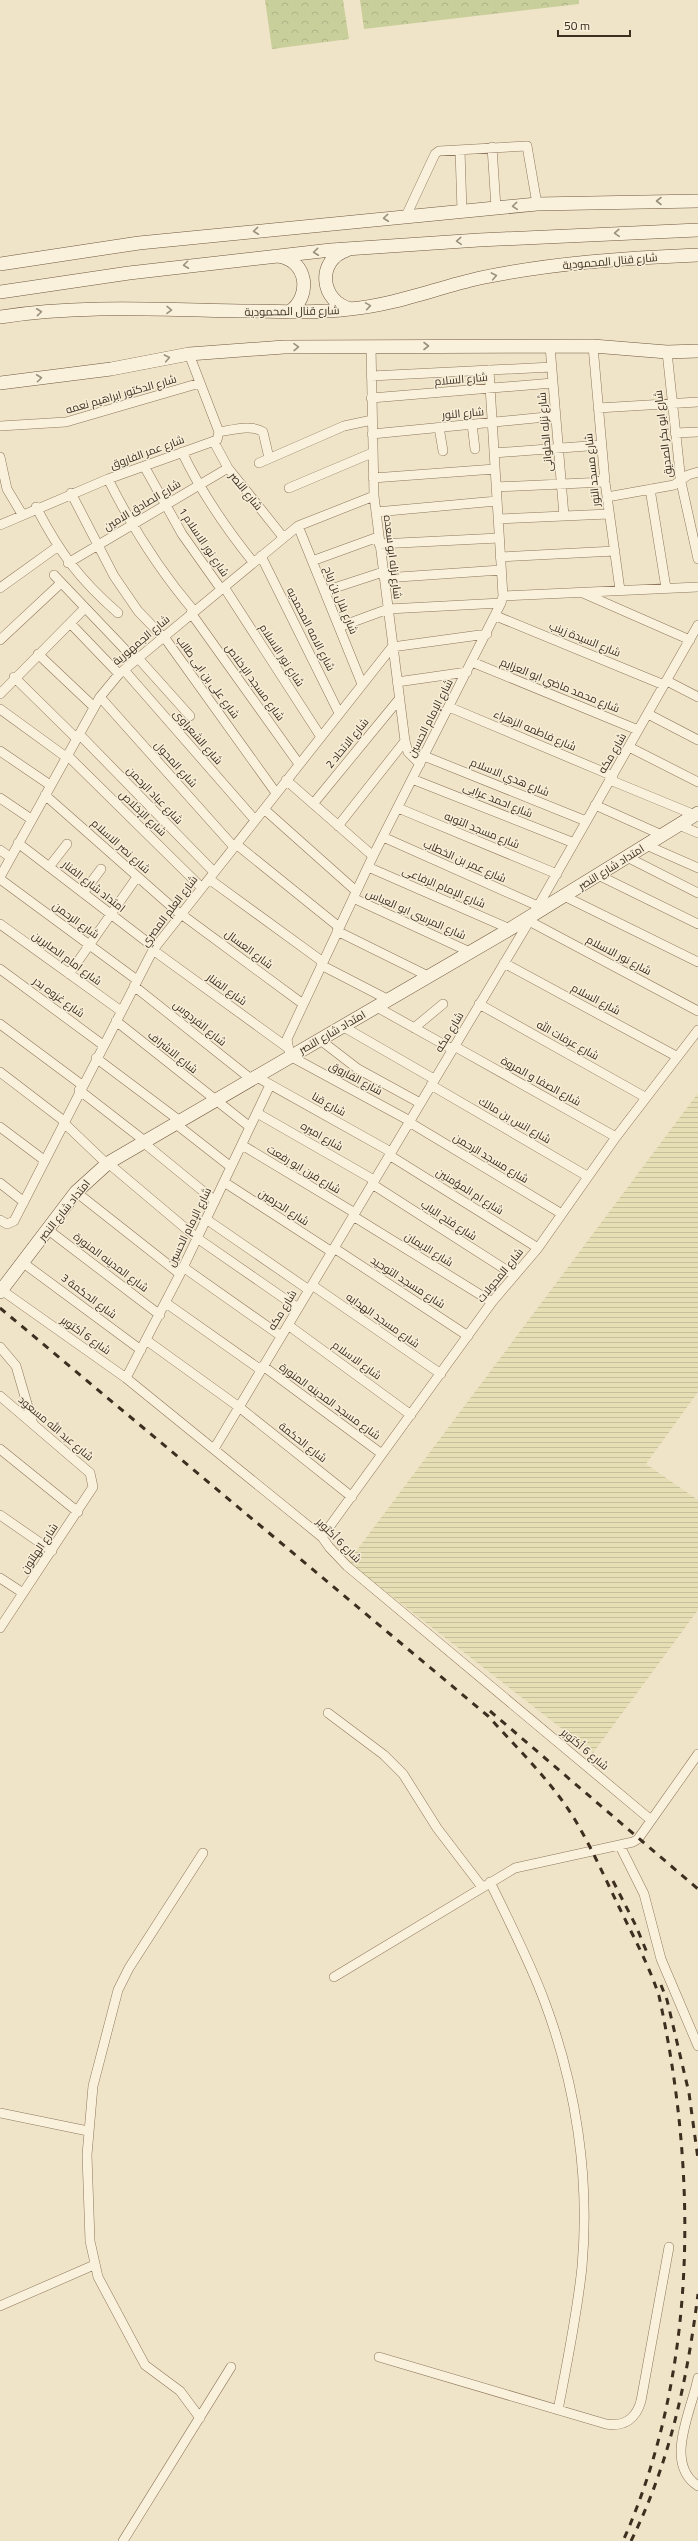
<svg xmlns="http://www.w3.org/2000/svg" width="698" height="2541" font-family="Georgia,Cairo,serif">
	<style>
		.farmland { fill: url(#farmland-rules) }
		.park { fill: url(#park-crowns) }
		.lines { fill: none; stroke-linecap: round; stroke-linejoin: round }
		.street-casing { stroke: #8d765c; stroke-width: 10 }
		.secondary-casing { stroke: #6f573f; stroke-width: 14 }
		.street { stroke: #faf1dc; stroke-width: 9 }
		.secondary { stroke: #faf1dc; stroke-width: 13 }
		.rail { stroke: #3d2e20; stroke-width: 3; stroke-dasharray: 7 7; stroke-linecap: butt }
		.oneway { stroke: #9c907e }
		.labels { text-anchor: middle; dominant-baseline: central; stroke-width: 3; stroke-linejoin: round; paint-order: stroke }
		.street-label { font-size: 11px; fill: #3d2e20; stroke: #f7eed8 }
	</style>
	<defs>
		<pattern id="farmland-rules" width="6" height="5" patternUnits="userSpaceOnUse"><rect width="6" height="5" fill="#e6deb5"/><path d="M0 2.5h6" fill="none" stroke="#c6bf9b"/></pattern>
		<pattern id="park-crowns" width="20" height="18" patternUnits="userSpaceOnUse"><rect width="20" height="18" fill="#c9cf9b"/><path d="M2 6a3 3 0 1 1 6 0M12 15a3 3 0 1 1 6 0" fill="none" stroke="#aeb285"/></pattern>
	</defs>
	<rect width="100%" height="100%" fill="#f0e4c8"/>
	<path class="farmland" d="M698 1093V1392L646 1464 698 1500V1610L593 1753 348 1562Z"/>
	<path class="park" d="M265 0H343L349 39 272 49Z
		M360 0H579V4L364 29Z"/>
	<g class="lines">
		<g class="street-casing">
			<path id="street" d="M492 147 496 208
				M460 150 462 211
				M406 216 435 154 439 151 527 146 537 204
				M371 346 374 496 405 741 408 752 420 764
				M550 346 564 516
				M593 346 605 482 620 590
				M667 352 681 482 698 559
				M371 376 552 367
				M371 398 553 383
				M598 408 698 402
				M472 424 475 449
				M0 426 66 422 200 383
				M439 427 443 451
				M219 432C232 430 252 424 263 432L269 458
				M675 433 698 432
				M372 434 556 416
				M214 442 228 468 283 537
				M182 452C201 492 225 527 253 562
				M494 453 601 445
				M0 457 7 489 22 514
				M259 463 344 426 372 420
				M144 466 182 534 221 589
				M373 478 495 469
				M108 479C132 527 159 570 194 611
				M496 487 605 482
				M289 488 372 453
				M650 489 666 588
				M71 493 114 576 138 611 167 641 276 793
				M607 497 674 485 688 475 698 472
				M36 507C60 553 79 579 118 613
				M376 512 497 501
				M498 519 609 514
				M0 525 108 479 217 440 219 432 189 354
				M298 526 362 684
				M379 544 499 538
				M261 556 339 713
				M500 557 615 551
				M312 561 378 537
				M68 563 228 468
				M54 575 135 660
				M384 578 501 570
				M224 587 321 737
				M0 588 57 547
				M325 591 383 572
				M585 594 690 640
				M503 596 698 587
				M191 613 299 764
				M496 616 664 685
				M70 623 119 674
				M339 627 388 609 501 603
				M0 640 61 583
				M38 654 94 707
				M138 658 190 716
				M472 662 638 730
				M124 670 255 820
				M14 677 76 738
				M667 681 698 697
				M397 682 467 672
				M0 694 85 608
				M100 697 234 847
				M449 707 613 776
				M0 709 66 757
				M648 714 698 740
				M79 734 214 872
				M629 747 698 782
				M0 751 50 785
				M67 755 202 888
				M424 756 586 821
				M412 779 574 843
				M286 780 373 856
				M610 780 695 815
				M45 795 181 915
				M0 798 31 819
				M313 804 400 698
				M595 805 662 835
				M398 808 557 874
				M264 809 356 891
				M679 825 698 833
				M338 826 405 741
				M383 837 538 906
				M18 843 155 948
				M236 844 339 927
				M646 845 698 868
				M0 850 10 857
				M627 857 698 893
				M49 867 67 844
				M368 867 510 929
				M598 875 698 924
				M0 877 100 697 119 674 298 526 374 496
				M0 879 137 980
				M209 879 323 962
				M83 893 101 869
				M564 896 698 962
				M353 898 470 952
				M181 914 303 1004
				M529 921 698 1011
				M0 924 121 1011
				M337 931 428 976
				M153 950 288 1048
				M504 963 676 1056
				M321 965 387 999
				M0 969 103 1045
				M69 974 137 877
				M134 986 251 1079
				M479 1004 645 1097
				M375 1006 452 1049
				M116 1021 250 1127
				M0 1024 82 1085
				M342 1026 434 1079
				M414 1028 443 1004
				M319 1039 358 1069 420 1103
				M454 1046 616 1137
				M96 1058 180 1121
				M0 1072 64 1121
				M255 1076 391 1152
				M431 1085 587 1176
				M79 1090 146 1142
				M257 1113 374 1180
				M410 1121 290 1056 287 1039 373 856 501 603 503 596 489 370
				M63 1122 107 1164
				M409 1122 562 1214
				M176 1124 231 1167
				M0 1127 44 1160
				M144 1143 215 1201
				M242 1145 355 1213
				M389 1155 538 1248
				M108 1163 197 1238 298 1308
				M224 1182 332 1252
				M0 1183 24 1202
				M372 1184 514 1275
				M76 1192 180 1274
				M353 1216 492 1302
				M206 1219 309 1290
				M0 1220 7 1224 14 1221 153 950 392 647 487 634
				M47 1229 160 1315
				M334 1248 468 1336
				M22 1262 141 1350
				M183 1267 281 1336
				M312 1285 441 1374
				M0 1289 126 1378 322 1537 329 1547 347 1566 651 1820
				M166 1303 261 1370
				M288 1325 411 1415
				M146 1340 239 1407 352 1497
				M0 1347 16 1366 33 1424
				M263 1366 382 1454
				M126 1378 180 1274 270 1085
				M0 1396 90 1473 93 1487 0 1628
				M0 1449 78 1512
				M214 1449 533 915 698 625
				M0 1515 52 1551
				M322 1537 492 1302 538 1248 616 1137 698 1030
				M0 1578 23 1593
				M328 1713 384 1755 403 1774 437 1828 482 1887
				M620 1846 644 1894 661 1959 698 2046
				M490 1882C509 1921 529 1960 544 2000 576 2085 590 2177 582 2267 577 2315 567 2363 558 2410
				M334 1977 515 1868 633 1842 638 1839 698 1754
				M0 2113 88 2131
				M0 2306 94 2265
				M379 2357 606 2424C624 2427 636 2419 641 2401L669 2247
				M698 2378C692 2410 663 2463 698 2486
				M200 2418 180 2391 145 2365 98 2277 90 2241 87 2155 93 2086 118 1990 129 1968 203 1853
				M123 2541 231 2367"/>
		</g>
		<g class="secondary-casing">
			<path id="secondary" d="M347 250C316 260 320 302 351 309
				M278 256C308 260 312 297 289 312
				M0 264 139 243 537 204 698 201
				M0 292 129 273 331 250 479 240 698 230
				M0 317C83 304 167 310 251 311 284 312 317 313 350 309 395 305 436 288 480 278 552 263 625 258 698 255
				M0 383 111 369 189 354 284 347 593 346 667 352 698 351
				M0 1292 76 1192 108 1163 510 929 698 813"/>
		</g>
		<use href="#street" class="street"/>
		<use href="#secondary" class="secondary"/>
		<path class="rail" d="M0 1308 488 1716C517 1748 549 1779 572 1815 590 1844 604 1876 619 1907 633 1936 649 1965 659 1996 698 2174 698 2373 623 2541
			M490 1711 698 1889
			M613 1881 636 1926 648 1955
			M661 1985 667 2000 689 2093 698 2159
			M631 2541C670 2462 687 2381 698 2294"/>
	</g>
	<defs><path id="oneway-chevron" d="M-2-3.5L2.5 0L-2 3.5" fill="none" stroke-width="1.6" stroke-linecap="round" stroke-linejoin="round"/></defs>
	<g class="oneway">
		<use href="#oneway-chevron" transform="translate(659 201) rotate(-180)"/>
		<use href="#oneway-chevron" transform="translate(515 206) rotate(175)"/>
		<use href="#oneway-chevron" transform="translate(386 218) rotate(174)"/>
		<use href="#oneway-chevron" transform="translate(256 231) rotate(174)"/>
		<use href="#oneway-chevron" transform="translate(617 233) rotate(177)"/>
		<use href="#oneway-chevron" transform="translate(459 241) rotate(176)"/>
		<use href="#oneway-chevron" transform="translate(316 252) rotate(174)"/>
		<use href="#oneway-chevron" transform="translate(186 265) rotate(173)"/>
		<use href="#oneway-chevron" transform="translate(494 276) rotate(-11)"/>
		<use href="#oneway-chevron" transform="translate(368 306) rotate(-9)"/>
		<use href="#oneway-chevron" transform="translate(169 310) rotate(1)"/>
		<use href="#oneway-chevron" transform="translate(39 312) rotate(-6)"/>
		<use href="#oneway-chevron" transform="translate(426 346)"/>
		<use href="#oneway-chevron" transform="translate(296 347) rotate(-1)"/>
		<use href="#oneway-chevron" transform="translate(167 358) rotate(-11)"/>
		<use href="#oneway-chevron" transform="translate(39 378) rotate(-7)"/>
	</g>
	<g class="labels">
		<g class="street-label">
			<text transform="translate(610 261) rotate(-5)">شارع قنال المحمودية</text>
			<text transform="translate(292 311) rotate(-1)">شارع قنال المحمودية</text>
			<text transform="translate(461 379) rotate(-5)">شارع السلام</text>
			<text transform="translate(121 394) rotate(-16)">شارع الدكتور ابراهيم نعمه</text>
			<text transform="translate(463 413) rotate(-5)">شارع النور</text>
			<text transform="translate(545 432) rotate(-95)">شارع نزله الحلوانى</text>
			<text transform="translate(663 434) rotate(-97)">شارع ابو بكر الصديق</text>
			<text transform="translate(147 452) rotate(-20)">شارع عمر الفاروق</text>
			<text transform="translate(592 470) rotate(-96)">شارع مسجد النور</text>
			<text transform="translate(246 491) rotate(51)">شارع النصر</text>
			<text transform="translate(142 505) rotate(-31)">شارع الصادق الامين</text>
			<text transform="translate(204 542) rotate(56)">شارع نور الاسلام 1</text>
			<text transform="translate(393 557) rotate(83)">شارع نزله ابو سعده</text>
			<text transform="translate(341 600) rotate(68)">شارع بلال بن رباح</text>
			<text transform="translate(311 629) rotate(63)">شارع الامه المحمديه</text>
			<text transform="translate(585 639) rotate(22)">شارع السيدة زينب</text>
			<text transform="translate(141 640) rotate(-40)">شارع الجمهورية</text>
			<text transform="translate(282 655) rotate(57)">شارع نور الاسلام</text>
			<text transform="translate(208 677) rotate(54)">شارع على بن ابى طالب</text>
			<text transform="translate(255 682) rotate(54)">شارع مسجد الإخلاص</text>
			<text transform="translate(560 685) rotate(22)">شارع محمد ماضي ابو العزايم</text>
			<text transform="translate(430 718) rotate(-63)">شارع الإمام الحسين</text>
			<text transform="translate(535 730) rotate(23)">شارع فاطمه الزهراء</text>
			<text transform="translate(198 737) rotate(49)">شارع الشعراوى</text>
			<text transform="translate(347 743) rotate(-51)">شارع الاتحاد 2</text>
			<text transform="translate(612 753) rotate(-60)">شارع مكه</text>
			<text transform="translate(176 764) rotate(48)">شارع المحول</text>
			<text transform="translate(510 777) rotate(22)">شارع هدي الاسلام</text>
			<text transform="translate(155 795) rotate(46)">شارع عباد الرحمن</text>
			<text transform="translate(498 800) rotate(22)">شارع احمد عرابى</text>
			<text transform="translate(143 813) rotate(44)">شارع الإخلاص</text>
			<text transform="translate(482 830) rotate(22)">شارع مسجد التوبه</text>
			<text transform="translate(121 846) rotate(42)">شارع نصر الاسلام</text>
			<text transform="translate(465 861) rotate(24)">شارع عمر بن الخطاب</text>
			<text transform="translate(611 867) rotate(-32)">امتداد شارع النصر</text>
			<text transform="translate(94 886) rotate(38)">امتداد شارع الفنار</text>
			<text transform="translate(444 887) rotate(23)">شارع الإمام الرفاعى</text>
			<text transform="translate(169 911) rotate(-53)">شارع العلم المصري</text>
			<text transform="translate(416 914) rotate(24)">شارع المرسى ابو العباس</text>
			<text transform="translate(76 920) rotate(36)">شارع الرحمن</text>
			<text transform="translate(249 949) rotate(37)">شارع العسال</text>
			<text transform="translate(619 955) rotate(28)">شارع نور الاسلام</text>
			<text transform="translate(67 958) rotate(36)">شارع امام الصابرين</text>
			<text transform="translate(227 989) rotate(36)">شارع الفنار</text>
			<text transform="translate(59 997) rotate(36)">شارع غزوه بدر</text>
			<text transform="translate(596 999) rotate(28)">شارع السلام</text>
			<text transform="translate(200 1023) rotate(39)">شارع الفردوس</text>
			<text transform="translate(332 1032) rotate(-30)">امتداد شارع النصر</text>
			<text transform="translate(449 1032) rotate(-59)">شارع مكه</text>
			<text transform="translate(568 1040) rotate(29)">شارع عرفات الله</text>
			<text transform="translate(173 1052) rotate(39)">شارع الاشراف</text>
			<text transform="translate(356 1078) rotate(28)">شارع الفاروق</text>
			<text transform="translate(541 1081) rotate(29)">شارع الصفا و المروة</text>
			<text transform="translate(329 1104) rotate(29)">شارع قنا</text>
			<text transform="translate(515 1120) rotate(30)">شارع انس بن مالك</text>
			<text transform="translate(322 1136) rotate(30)">شارع اميره</text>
			<text transform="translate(491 1158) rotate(31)">شارع مسجد الرحمن</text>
			<text transform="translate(304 1169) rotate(31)">شارع فرن ابو رفعت</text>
			<text transform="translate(470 1191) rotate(32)">شارع ام المؤمنين</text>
			<text transform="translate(284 1207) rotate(33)">شارع الحرمين</text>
			<text transform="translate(64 1210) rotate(-51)">امتداد شارع النصر</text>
			<text transform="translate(449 1220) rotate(33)">شارع فتح الباب</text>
			<text transform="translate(189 1227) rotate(-64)">شارع الإمام الحسين</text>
			<text transform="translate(429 1249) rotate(32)">شارع الايمان</text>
			<text transform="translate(111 1262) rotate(37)">شارع المدينه المنورة</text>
			<text transform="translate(500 1275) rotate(-51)">شارع المحولات</text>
			<text transform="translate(408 1282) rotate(33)">شارع مسجد التوحيد</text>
			<text transform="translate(89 1296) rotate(37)">شارع الحكمة 3</text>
			<text transform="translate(282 1310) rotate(-59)">شارع مكه</text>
			<text transform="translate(383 1320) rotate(35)">شارع مسجد الهدايه</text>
			<text transform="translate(86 1335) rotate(35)">شارع 6 أكتوبر</text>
			<text transform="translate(357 1360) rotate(36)">شارع الاسلام</text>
			<text transform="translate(330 1401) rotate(36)">شارع مسجد المدينه المنورة</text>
			<text transform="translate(56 1428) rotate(40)">شارع عبد الله مسعود</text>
			<text transform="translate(303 1442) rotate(38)">شارع الحكمة</text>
			<text transform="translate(339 1540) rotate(45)">شارع 6 أكتوبر</text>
			<text transform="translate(39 1548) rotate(-56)">شارع الهلتون</text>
			<text transform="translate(585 1749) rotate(40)">شارع 6 أكتوبر</text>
		</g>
	</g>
	<path d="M558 30v6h72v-6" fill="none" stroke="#3d2e20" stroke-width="2"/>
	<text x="564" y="30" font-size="12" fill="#3d2e20" stroke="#f7eed8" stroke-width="3" paint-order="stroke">50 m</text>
</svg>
